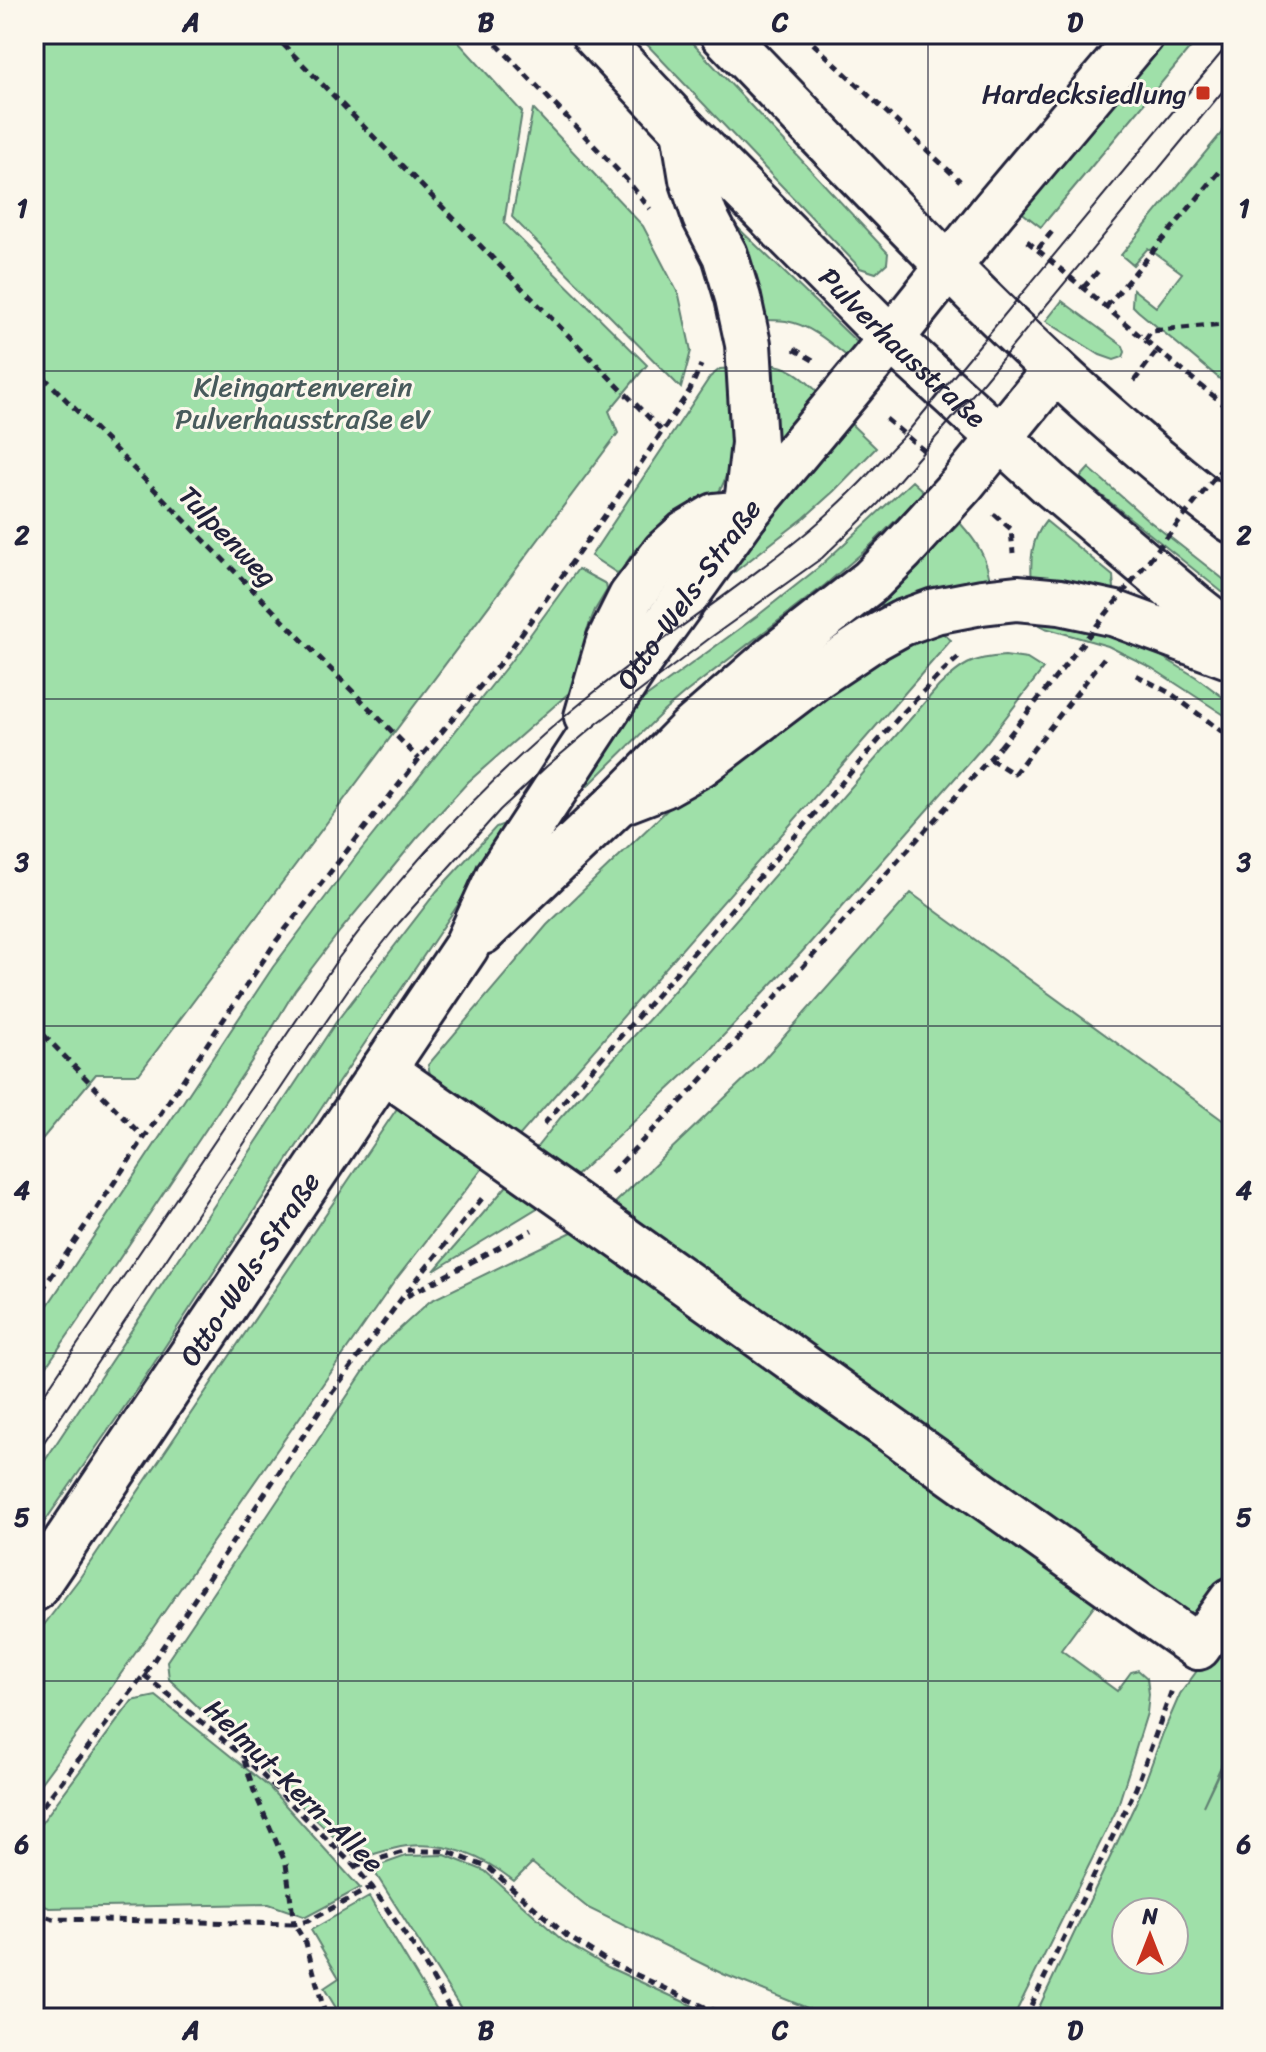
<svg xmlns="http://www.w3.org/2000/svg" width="1266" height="2052" font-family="Sriracha,sans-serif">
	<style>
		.green { fill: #9fe0a9; stroke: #608172; stroke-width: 2; fill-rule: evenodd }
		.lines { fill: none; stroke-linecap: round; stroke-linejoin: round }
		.minor-casing { stroke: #22223b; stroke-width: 50 }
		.major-casing { stroke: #22223b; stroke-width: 50 }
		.path { stroke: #22223b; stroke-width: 5; stroke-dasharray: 8 6; stroke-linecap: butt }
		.minor { stroke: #fbf7ec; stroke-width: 44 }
		.major { stroke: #fbf7ec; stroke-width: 44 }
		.tram { stroke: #22223b; stroke-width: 2 }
		.path-bridge { stroke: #22223b; stroke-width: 5; stroke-dasharray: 8 6; stroke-linecap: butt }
		.grid { fill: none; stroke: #22223b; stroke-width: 2; stroke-opacity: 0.55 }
		.poi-dot { fill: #c8321e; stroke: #fbf7ec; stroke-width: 3 }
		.labels { text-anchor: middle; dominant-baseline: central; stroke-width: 6; stroke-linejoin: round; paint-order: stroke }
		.poi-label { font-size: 28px; fill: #22223b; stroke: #fbf7ec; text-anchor: end }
		.street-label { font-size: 28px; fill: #22223b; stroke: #fbf7ec }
		.park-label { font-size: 28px; fill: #485b5c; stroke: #fbf7ec }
		.neatline { fill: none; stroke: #22223b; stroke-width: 3 }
		.grid-label { font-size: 26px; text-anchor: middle; font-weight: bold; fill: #22223b }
	</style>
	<rect width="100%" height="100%" fill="#fbf7ec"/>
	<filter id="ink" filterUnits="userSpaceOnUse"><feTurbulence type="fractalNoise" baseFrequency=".0125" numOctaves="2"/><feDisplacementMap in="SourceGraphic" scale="16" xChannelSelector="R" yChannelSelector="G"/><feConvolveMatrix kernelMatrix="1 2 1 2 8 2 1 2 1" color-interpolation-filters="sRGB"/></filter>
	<g filter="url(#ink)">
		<path class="green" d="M34 34H451L522 112 504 223 647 365 609 411 618 433 139 1074H96L34 1149Z
			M637 34H684L888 253 887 263 876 273 860 268Z
			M1166 34H1202L1041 227 1020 211Z
			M533 109 643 226 679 295 691 351 681 388 512 217Z
			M1232 120V389L1138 311 1132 305 1133 289 1156 307 1182 273 1148 248 1133 265 1121 255Z
			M734 224 862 347 854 362C834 346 812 325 786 321 777 320 768 320 759 320L731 225Z
			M1062 301 1123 346 1125 352 1123 357 1114 360 1100 355 1046 321Z
			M766 364C793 365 805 380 824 398L772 450Z
			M731 368C732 398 737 474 716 495L656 531 634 551 621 571 617 573 591 556 710 377 720 369Z
			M848 421 876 448 834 491 804 518 719 584 737 554Z
			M1089 468 1148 520 1232 586V600L1080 478Z
			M912 481 924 492 869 547 825 585 685 693 664 711 588 786 583 785 627 711 761 613 818 568Z
			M1046 521 1113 576 1114 588 1111 593 1032 583C1030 560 1031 539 1046 521Z
			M960 523C977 542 988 558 990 584L883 609 881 605 883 601Z
			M578 569 606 584 607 590 595 610 587 630 578 685 468 782 417 838 340 931 295 990 261 1047 75 1325 34 1384V1326L273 967 357 855 511 661Z
			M1036 619 1129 637 1196 677 1232 704V720L1152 668 1108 646 1045 628 1039 625Z
			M935 627 951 640 514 1142 433 1088 428 1065 547 925 683 795 837 676Z
			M1005 656 1027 659 1043 669 986 743 801 953 707 1053 566 1185 529 1157 561 1117 660 1007 939 686C963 664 971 658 1005 656Z
			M515 820 338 1083 141 1383 34 1537V1477L336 1022 437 891 496 827Z
			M911 893 1232 1127V1582L1203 1624 614 1204 756 1068Z
			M400 1104 493 1155 394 1282 111 1688 34 1792V1638L79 1579Z
			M516 1175 547 1202 434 1271Z
			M574 1231 1101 1596 1061 1650 1117 1691 1131 1672 1138 1670 1147 1678 1149 1694 1147 1713 1117 1809 1013 2018H832L723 1974 588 1908 532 1863 514 1881C482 1856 449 1842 407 1846 390 1848 373 1855 357 1859L169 1679 167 1661 256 1529 266 1518 380 1347 430 1301Z
			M1232 1623V1742L1203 1806 1232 1745V2018H1034L1142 1790 1163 1733 1180 1694ZM1126 1912H1174V1960H1126Z
			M156 1696 269 1787 360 1888 306 1917 269 1904 49 1908 34 1900V1833L132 1701Z
			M445 1855 485 1871 562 1940 608 1967 719 2018H467L372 1868 406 1856Z
			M369 1897 442 2018H342L324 1988 339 1978 311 1930Z"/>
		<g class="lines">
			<g class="minor-casing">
				<g id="minor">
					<path d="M587 717 609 641 631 597 665 552 685 534 715 516 746 513"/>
					<path d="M482 932 618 803 690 730 775 656 871 581 902 550 962 484 1055 370"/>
					<path d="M383 1070C657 1259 925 1457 1198 1647L1232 1600"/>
					<path id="s1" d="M34 1589 466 947 499 875 642 657 746 513 891 339 993 211 1142 34"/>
				</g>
			</g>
			<g class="major-casing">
				<g id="major">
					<path id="s2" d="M594 34 684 130 891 339 1050 484 1194 606 1232 636"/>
					<path d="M723 34C886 202 1045 378 1232 520"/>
					<path d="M684 130 692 179 705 217 725 255 738 298 748 344 754 443 746 513"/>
					<path d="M618 803 662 786 701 764 817 676 871 640 902 623 935 611 982 602 1017 598 1060 602 1116 614 1232 657"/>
				</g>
			</g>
			<path class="path" d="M273 34 662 431
				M487 34 626 179 650 209
				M803 34 960 181
				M1027 241 1145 340 1232 411
				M1038 249 1054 229
				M1083 288 1100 269
				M1106 307 1232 157
				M1145 340 1151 331 1232 323
				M794 349 813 360
				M34 367 419 759
				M1134 381 1157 351
				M886 419 928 454
				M994 514 1011 529 1013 553
				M1136 675 1170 693 1232 739
				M990 759 1014 774 1104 658
				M34 1025 144 1138
				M544 1124 900 716 942 672 960 656
				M611 1173 695 1087 1000 747
				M407 1296 532 1230
				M34 1302 277 940 419 759 505 657 618 497 690 390 701 365
				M144 1675 243 1756 354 1866 372 1887 421 1958 455 2018
				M244 1760 254 1791 286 1864 294 1924 308 1921 372 1887
				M34 1817 144 1675 331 1394 402 1298 484 1196
				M354 1866 407 1851H446L489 1868 567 1936 609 1962 705 2007 734 2018
				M34 1912 53 1919 294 1924 306 1943 326 2018
				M1025 2018 1136 1788 1173 1687"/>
			<use href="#minor" class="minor"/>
			<use href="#major" class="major"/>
			<path class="tram" d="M34 1409 337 960C411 861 496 771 592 694 660 639 734 592 801 537 821 521 841 502 859 484 875 468 889 450 905 435L1232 40
				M34 1457 310 1045 358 975 399 923 500 810 547 766 599 722 710 638 822 558 878 504 964 405 1232 80"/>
			<path class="path-bridge" d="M1000 747 1232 456"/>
		</g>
	</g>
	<path class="grid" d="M338 34V2018M633 34V2018M928 34V2018M34 371H1232M34 699H1232M34 1026H1232M34 1353H1232M34 1681H1232"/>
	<rect class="poi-dot" x="1195" y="85" width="16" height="16" rx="4"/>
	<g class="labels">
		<g class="poi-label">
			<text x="1187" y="93">Hardecksiedlung</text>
		</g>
		<g class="street-label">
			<text stroke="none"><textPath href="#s2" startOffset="440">Pulverhausstraße</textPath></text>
			<text transform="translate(228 536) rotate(46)">Tulpenweg</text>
			<text stroke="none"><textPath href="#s1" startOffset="1192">Otto-Wels-Straße</textPath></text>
			<text stroke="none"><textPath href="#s1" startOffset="386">Otto-Wels-Straße</textPath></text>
			<text transform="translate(294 1786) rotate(44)">Helmut-Kern-Allee</text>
		</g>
		<g class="park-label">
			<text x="303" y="386">Kleingartenverein<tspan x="303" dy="32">Pulverhausstraße eV</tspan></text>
		</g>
	</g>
	<rect width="1266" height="2052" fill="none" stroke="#fbf7ec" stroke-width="88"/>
	<g transform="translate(1150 1936)"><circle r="38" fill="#fbf7ec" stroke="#a4a2a5" stroke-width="2"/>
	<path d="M0-6L14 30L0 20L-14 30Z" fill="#c8321e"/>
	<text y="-12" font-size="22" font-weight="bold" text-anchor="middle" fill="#22223b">N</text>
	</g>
	<rect x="44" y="44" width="1178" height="1964" class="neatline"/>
	<g class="grid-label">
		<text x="191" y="31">A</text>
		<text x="486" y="31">B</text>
		<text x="780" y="31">C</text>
		<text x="1075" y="31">D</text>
		<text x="22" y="217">1</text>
		<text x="1244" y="217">1</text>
		<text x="22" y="544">2</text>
		<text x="1244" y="544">2</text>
		<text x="22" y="871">3</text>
		<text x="1244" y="871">3</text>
		<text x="22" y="1199">4</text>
		<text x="1244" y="1199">4</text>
		<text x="22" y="1526">5</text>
		<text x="1244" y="1526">5</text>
		<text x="22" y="1853">6</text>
		<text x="1244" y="1853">6</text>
		<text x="191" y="2039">A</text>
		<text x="486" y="2039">B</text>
		<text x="780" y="2039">C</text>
		<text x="1075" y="2039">D</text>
	</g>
</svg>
